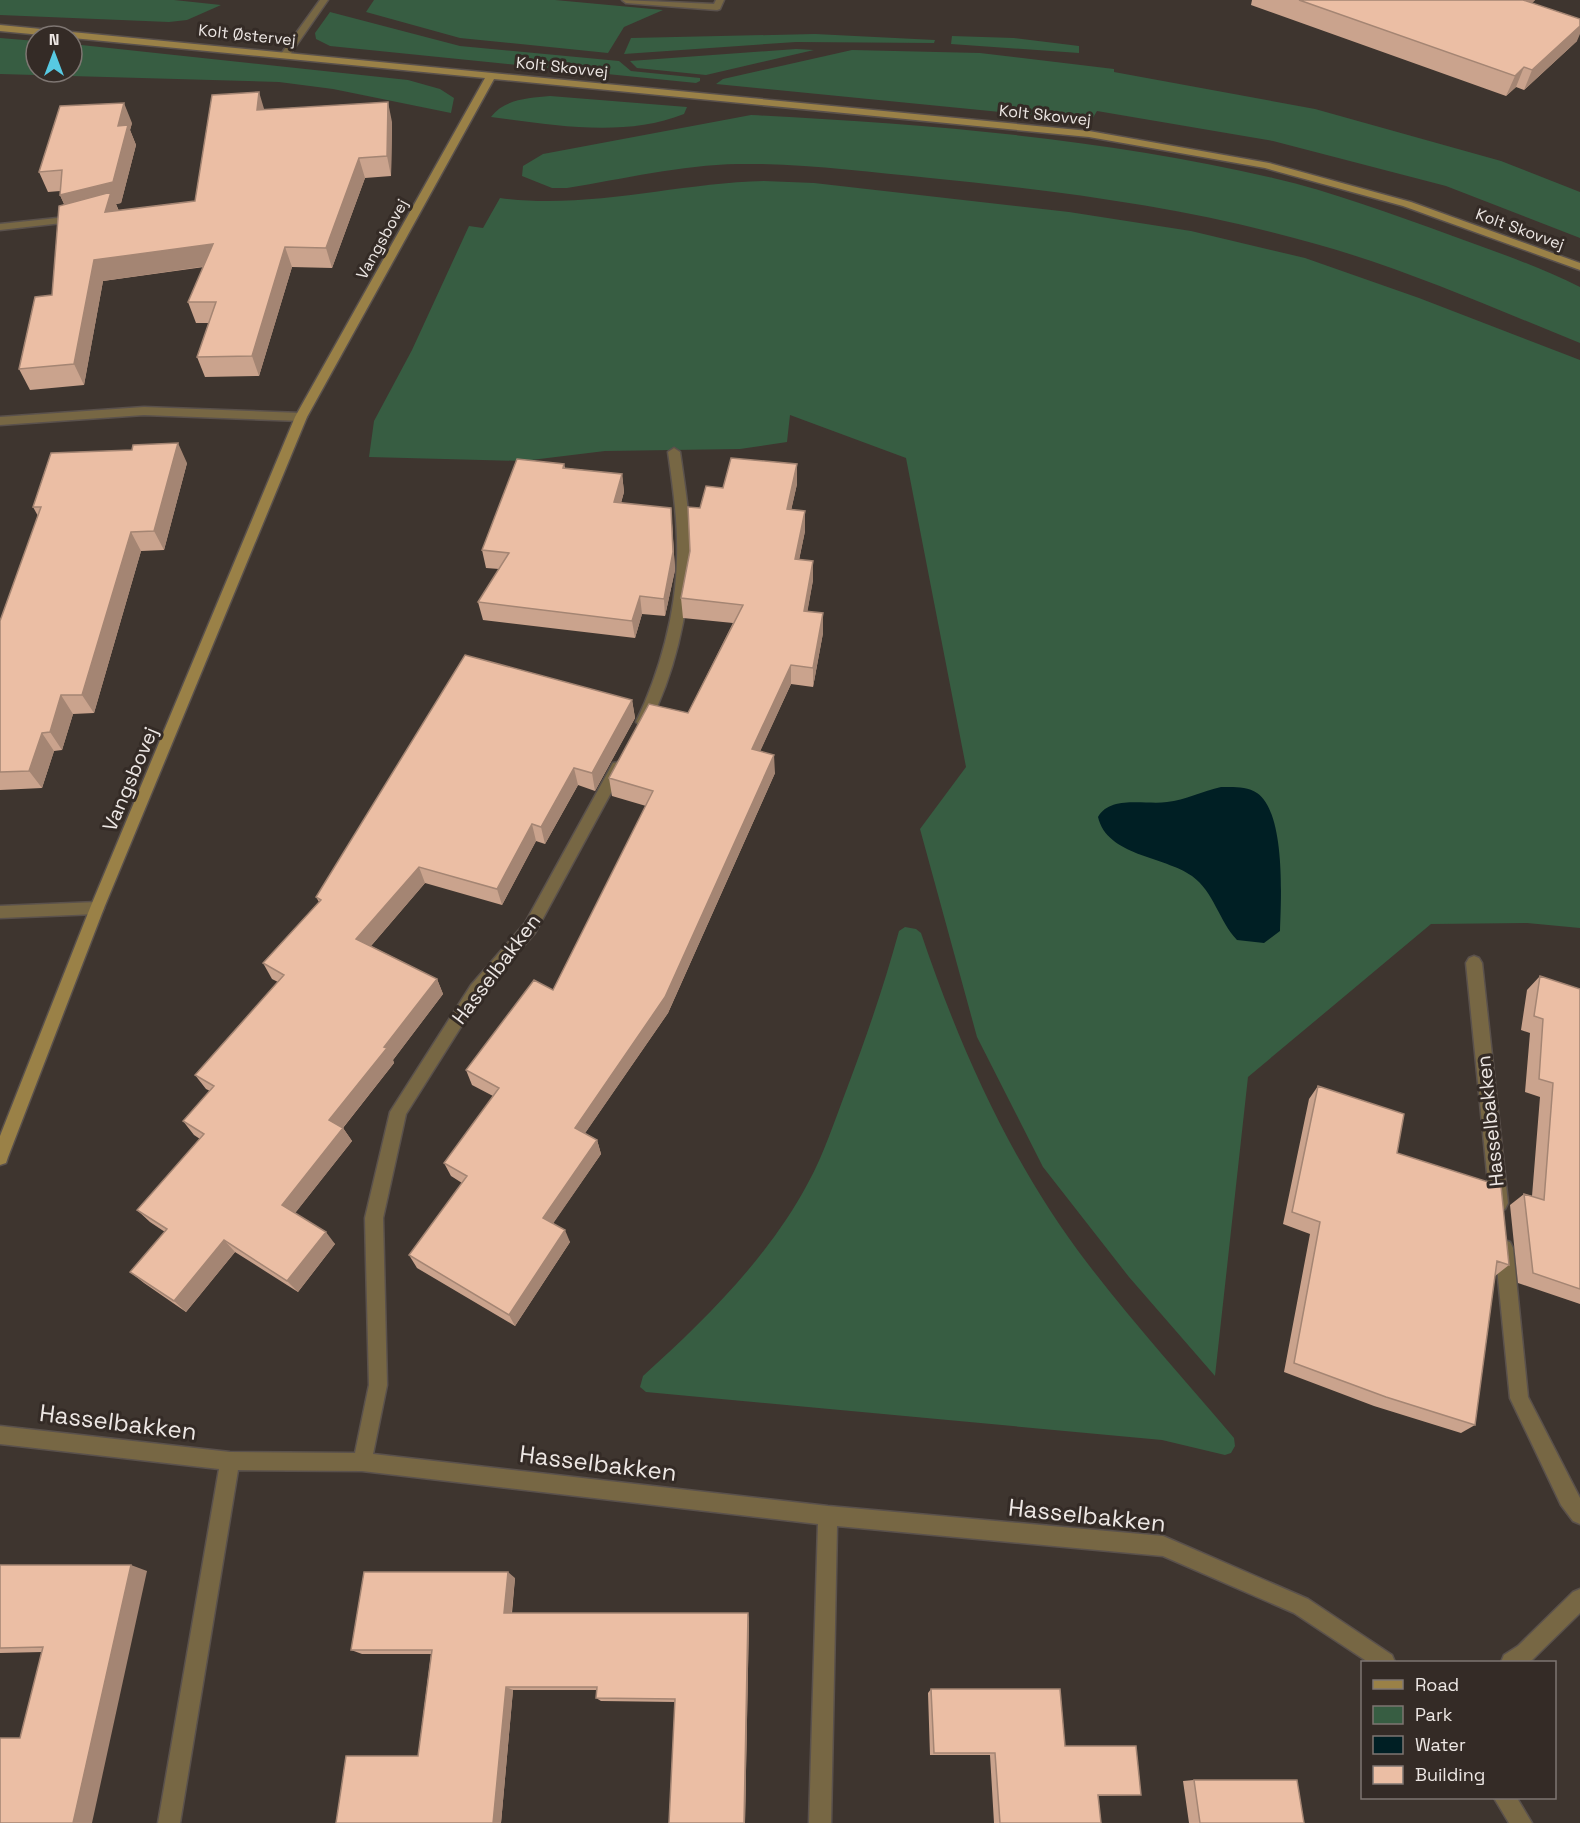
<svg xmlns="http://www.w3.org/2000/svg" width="1580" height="1823" font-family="'Space Grotesk',sans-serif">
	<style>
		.green { fill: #375d42 }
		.water { fill: #001f24 }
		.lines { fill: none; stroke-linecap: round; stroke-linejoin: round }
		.street-casing { stroke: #5a514c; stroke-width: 3 }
		.secondary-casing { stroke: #5a514c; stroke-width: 3 }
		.street { fill: #776744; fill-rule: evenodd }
		.secondary { fill: #9a8147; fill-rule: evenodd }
		.wall { fill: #caa38d }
		.shaded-wall { fill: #a48573 }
		.building { fill: #ebbea4; stroke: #a48573; stroke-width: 1.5 }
		.labels { text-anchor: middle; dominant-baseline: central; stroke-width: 6; stroke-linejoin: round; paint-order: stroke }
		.far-street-label { font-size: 16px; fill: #ede7e4; stroke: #342b26 }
		.street-label { font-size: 20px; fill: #ede7e4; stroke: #342b26 }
		.near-street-label { font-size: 24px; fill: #ede7e4; stroke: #342b26 }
	</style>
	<rect width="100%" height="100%" fill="#3e352f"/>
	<path class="green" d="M0 0H174L221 5 187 20 169 22 0 15Z
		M374 0H555L663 10 624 27 608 53 460 38 366 12Z
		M330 12 460 46 619 61 631 71 700 78V81L696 83 330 46 316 39 315 33Z
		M815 34 935 40 934 43 796 42 624 54 631 38Z
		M952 36 1014 38 1079 46V53L951 44Z
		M0 38 36 41V72H72V44L408 80 440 89 454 98 451 113 333 89 279 82 0 74Z
		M796 49 814 50 706 75 637 68 630 61Z
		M852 50 980 53 1114 69V72L1315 109 1501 161 1580 192V238L1446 186 1273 141 1097 111 1091 121 716 84 723 79Z
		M550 96 687 107 684 114C623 138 554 125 491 117 504 99 529 98 550 96Z
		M751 115C926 124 1102 138 1273 178 1333 192 1392 214 1450 235 1494 251 1538 266 1580 287V343C1493 308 1406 269 1316 244 1191 208 1060 191 930 178 866 172 802 163 738 164 681 165 623 179 567 188H552L522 176 523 166 543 154Z
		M764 181 814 183 1069 212 1191 231 1305 258 1419 298 1580 360V928L1527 923 1431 924 1248 1077 1215 1376 1129 1277 1043 1167 977 1037 920 829 966 767 906 458 790 415 787 442 740 449 605 451 523 461 369 457 374 421 412 350 469 226 483 228 500 198C588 210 676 183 764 181Z
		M905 927 916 929 921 933C961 1051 1012 1165 1088 1264 1134 1324 1185 1380 1234 1438L1235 1446 1231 1453 1225 1455 1162 1440 646 1392 640 1387 643 1376C705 1320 768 1258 808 1183 824 1154 834 1122 846 1091 866 1038 884 986 899 931Z"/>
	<path class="water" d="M1221 787C1233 787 1247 786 1257 793 1286 813 1281 899 1280 931L1264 943 1237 940C1219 921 1214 892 1192 876 1164 856 1107 856 1098 817 1110 795 1146 805 1167 802 1185 800 1203 791 1221 787Z"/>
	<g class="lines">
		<g class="street-casing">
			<path id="street" d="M320 0H328L289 56H283L281 54Z
				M622 0 714 4 716 0H724L720 9 717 10 626 3Z
				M76 216 81 219 80 221 0 230V224Z
				M144 407 301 413 307 417 301 421 144 415 0 425V417Z
				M674 448 680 452C685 487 691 522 690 557 689 613 674 676 648 726L643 727 636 722C660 672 676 613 677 558 678 522 673 487 668 452Z
				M618 762 625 767 535 933 481 995 406 1114 383 1218 387 1385 373 1454 828 1506 1163 1536 1308 1599 1392 1655 1395 1662H1368L1294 1613 1163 1556 837 1526 831 1823H809L818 1524 362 1471 238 1470 180 1823H158L219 1469 0 1444V1426L230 1452 355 1453 369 1385 365 1218 390 1112 471 985 525 923 613 763Z
				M97 902 102 904 104 908 102 912 97 914 0 918V906Z
				M1474 956 1479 958 1482 963 1508 1203 1505 1209 1499 1211 1493 1209 1490 1203 1466 963 1469 958Z
				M1504 1240 1510 1242 1513 1248 1528 1397 1580 1498V1524L1573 1521 1561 1505 1510 1398 1495 1248 1498 1242Z
				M1580 1589V1613L1532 1660 1528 1662H1501L1504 1655 1518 1646 1573 1592Z
				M1494 1798H1517L1532 1823H1509Z"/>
		</g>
		<g class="secondary-casing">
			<path id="secondary" d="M0 25 1089 131 1269 163 1411 202 1580 263V270L1403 206 1265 168 1089 137 494 79 307 417 104 908 8 1157 6 1163 0 1165V1136L90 908 295 417 485 78 0 31Z"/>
		</g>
		<use href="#street" class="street"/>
		<use href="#secondary" class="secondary"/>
	</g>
	<path class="wall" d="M1252 0H1535L1532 3 1577 41 1524 90 1516 87 1506 96 1251 5Z
		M264 110 392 122 391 176 365 178 332 268 292 267 259 376 205 377 197 357 209 323H196L188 302 204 267 103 281 84 385 30 390 19 369 52 295 64 204 60 195V191L48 192 39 172 132 123 130 130 136 145 121 203 116 204 119 211 195 201Z
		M187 463 164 550 141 551 94 713 73 714 62 750 54 751 42 788 0 790V621L38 516 33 507Z
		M564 464 565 468 622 474 624 492 621 503 671 508 675 570 665 616 642 614 635 638 483 620 478 602 499 569 486 568 482 550Z
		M797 484 791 510 805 531 799 560 813 561V580L807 612 823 633 813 687 791 684 760 751 775 773 668 1013 585 1133 597 1140 601 1154 553 1223 570 1242 515 1326 417 1268 409 1255 462 1183 451 1176 444 1163 493 1096 472 1085 466 1070 553 990 646 806 612 796 609 778 688 713 733 623 683 618 681 598 700 508 723 488Z
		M632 700 635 718 595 791 578 785 545 844 536 841 502 905 425 883 371 946 437 979 443 994 393 1060 394 1063 343 1128 352 1141 295 1213 335 1244 298 1292 235 1252 186 1312 144 1283 130 1272 165 1232 150 1222 137 1210 200 1139 194 1135 183 1121 210 1091 206 1089 195 1075 278 982 272 979 263 963 319 902 316 897Z
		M1540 976 1580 989V1304L1518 1283 1510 1205 1524 1194 1532 1196 1540 1097 1525 1092 1530 1033 1521 1030 1527 990Z
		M1318 1086 1397 1153 1509 1265 1495 1276 1475 1425 1461 1433 1374 1406 1284 1372 1310 1234 1283 1224 1309 1099Z
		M0 1565 147 1571 20 1738 42 1652 0 1653Z
		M515 1578 512 1613 749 1618 745 1823H669L675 1702 601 1701 596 1698 597 1690H513L501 1823H336L418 1756 431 1654H362L351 1650Z
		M931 1689 1065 1746 1141 1795 1098 1796 1101 1823H994L990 1755H930L928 1693Z
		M1194 1780 1304 1823H1189L1183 1781Z"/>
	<path class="shaded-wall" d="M1520 0H1535L1513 19Z
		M1580 26V34L1577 41 1524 90 1532 70Z
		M1524 67 1516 87 1506 96 1515 76Z
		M259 92 265 112 257 110Z
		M388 102 392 122 391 176 387 156Z
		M124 103 132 123 130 130 136 145 121 203 116 204 119 212 69 215 60 195 118 126Z
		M359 158 365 178 332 268 326 248Z
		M213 244 221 264 103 281 84 385 74 364 94 260Z
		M285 247 292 267 259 376 252 356Z
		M178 443 187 463 164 550 154 531Z
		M797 464V484L787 529V509Z
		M622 474 624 492 616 520 614 502Z
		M671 508 675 570 665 616 664 599Z
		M805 511V531L795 579V559Z
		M131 532 141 551 94 713 82 695Z
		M813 561V580L804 631V611Z
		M640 596 642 614 635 638 632 621Z
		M823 613V633L813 687V668Z
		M791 665V684L753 767 752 749Z
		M61 695 73 714 62 750 50 732Z
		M632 700 635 718 595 791 592 773Z
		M42 733 54 751 42 788 29 771Z
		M774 755 775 773 668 1013 579 1142 575 1128Z
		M574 768 578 785 545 844 541 827Z
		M532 824 536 841 502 905 497 889Z
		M419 867 425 883 364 954 356 939Z
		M437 979 443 994 393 1060 394 1063 338 1134 329 1120 384 1047Z
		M343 1128 352 1141 292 1217 282 1205Z
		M597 1140 601 1154 548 1231 543 1218Z
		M565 1230 570 1242 515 1326 509 1315Z
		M326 1232 335 1244 298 1292 287 1281Z
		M224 1240 235 1252 186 1312 174 1301Z
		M131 1565 147 1571 92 1823H73Z
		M508 1572 515 1578 511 1618 504 1613Z
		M748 1613 749 1618 745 1823H744Z
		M506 1687 513 1690 501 1823H493Z"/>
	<path class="building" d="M1299 0H1523L1580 19V26L1532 70 1524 67 1515 76Z
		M259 92 257 110 388 102 387 156 359 158 326 248 285 247 252 356 197 357 216 302H188L213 244 94 260 74 364 19 369 35 297 52 295 59 206 111 192 105 212 195 201 212 95Z
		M124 103 118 126 128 125 113 182 60 195 62 170 39 172 60 106Z
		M178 443 154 531 131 532 82 695H61L50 732 42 733 29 771 0 772V621L41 507H33L51 453 132 450 133 445Z
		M731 458 797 464 787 509 805 511 795 559 813 561 804 611 823 613 813 668 791 665 752 749 774 755 665 997 575 1128 597 1140 543 1218 565 1230 509 1315 409 1255 467 1176 444 1163 499 1088 466 1070 534 980 553 990 653 791 609 778 649 704 688 713 743 605 681 598 690 551 688 507 700 508 706 486 723 488Z
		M517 459 564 464 563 468 622 474 614 502 671 508 673 552 664 599 640 596 632 621 478 602 509 553 482 550Z
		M465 655 632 700 592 773 574 768 541 827 532 824 497 889 419 867 356 939 437 979 384 1047 387 1048 329 1120 343 1128 282 1205 326 1232 287 1281 224 1240 174 1301 130 1272 167 1229 137 1210 204 1134 183 1121 214 1086 195 1075 284 975 263 963 321 900 316 897Z
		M1540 976 1580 989V1289L1533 1273 1524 1194 1544 1200 1553 1083 1539 1079 1543 1019 1534 1016Z
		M1318 1086 1404 1114 1397 1153 1501 1186 1509 1265 1497 1261 1475 1425 1386 1397 1294 1363 1320 1222 1292 1212Z
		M0 1565H131L73 1823H0V1738H20L43 1647 0 1648Z
		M364 1572H508L504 1613H748L744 1823H669L675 1699 596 1698 597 1687H506L493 1823H336L346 1756H418L432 1650H351Z
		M931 1689H1060L1065 1746H1136L1141 1795H1098L1101 1823H1000L995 1753H934Z
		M1194 1780H1297L1304 1823H1200Z"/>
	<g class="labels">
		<g class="far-street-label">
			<text transform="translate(247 35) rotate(6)">Kolt Østervej</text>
			<text transform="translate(562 67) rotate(6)">Kolt Skovvej</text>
			<text transform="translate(1045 115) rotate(6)">Kolt Skovvej</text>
			<text transform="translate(1520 229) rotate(20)">Kolt Skovvej</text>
			<text transform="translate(382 239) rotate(-61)">Vangsbovej</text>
		</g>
		<g class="street-label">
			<text transform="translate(130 779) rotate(-67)">Vangsbovej</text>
			<text transform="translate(496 969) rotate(-53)">Hasselbakken</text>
			<text transform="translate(1490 1121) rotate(-96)">Hasselbakken</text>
		</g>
		<g class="near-street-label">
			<text transform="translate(118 1422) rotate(7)">Hasselbakken</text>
			<text transform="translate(598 1463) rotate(7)">Hasselbakken</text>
			<text transform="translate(1087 1515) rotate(6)">Hasselbakken</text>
		</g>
	</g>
	<rect x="1361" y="1661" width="195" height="138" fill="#342b26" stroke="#7e7672" stroke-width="1.5"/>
	<rect x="1373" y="1680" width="30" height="9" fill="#9a8147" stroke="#7e7672" stroke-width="1.5"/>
	<text x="1415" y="1691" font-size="18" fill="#ede7e4">Road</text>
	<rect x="1373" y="1706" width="30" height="18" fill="#375d42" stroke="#7e7672" stroke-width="1.5"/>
	<text x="1415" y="1721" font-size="18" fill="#ede7e4">Park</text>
	<rect x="1373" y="1736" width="30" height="18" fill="#001f24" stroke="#7e7672" stroke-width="1.5"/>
	<text x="1415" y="1751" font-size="18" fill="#ede7e4">Water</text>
	<rect x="1373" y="1766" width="30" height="18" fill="#ebbea4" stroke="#7e7672" stroke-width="1.5"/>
	<text x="1415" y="1781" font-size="18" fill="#ede7e4">Building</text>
	<g transform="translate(54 54)"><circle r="28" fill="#342b26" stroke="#7e7672" stroke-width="1.5"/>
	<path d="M0-4.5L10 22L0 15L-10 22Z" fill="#57c9e2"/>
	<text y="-9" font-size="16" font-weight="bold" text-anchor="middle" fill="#ede7e4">N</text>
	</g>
</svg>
